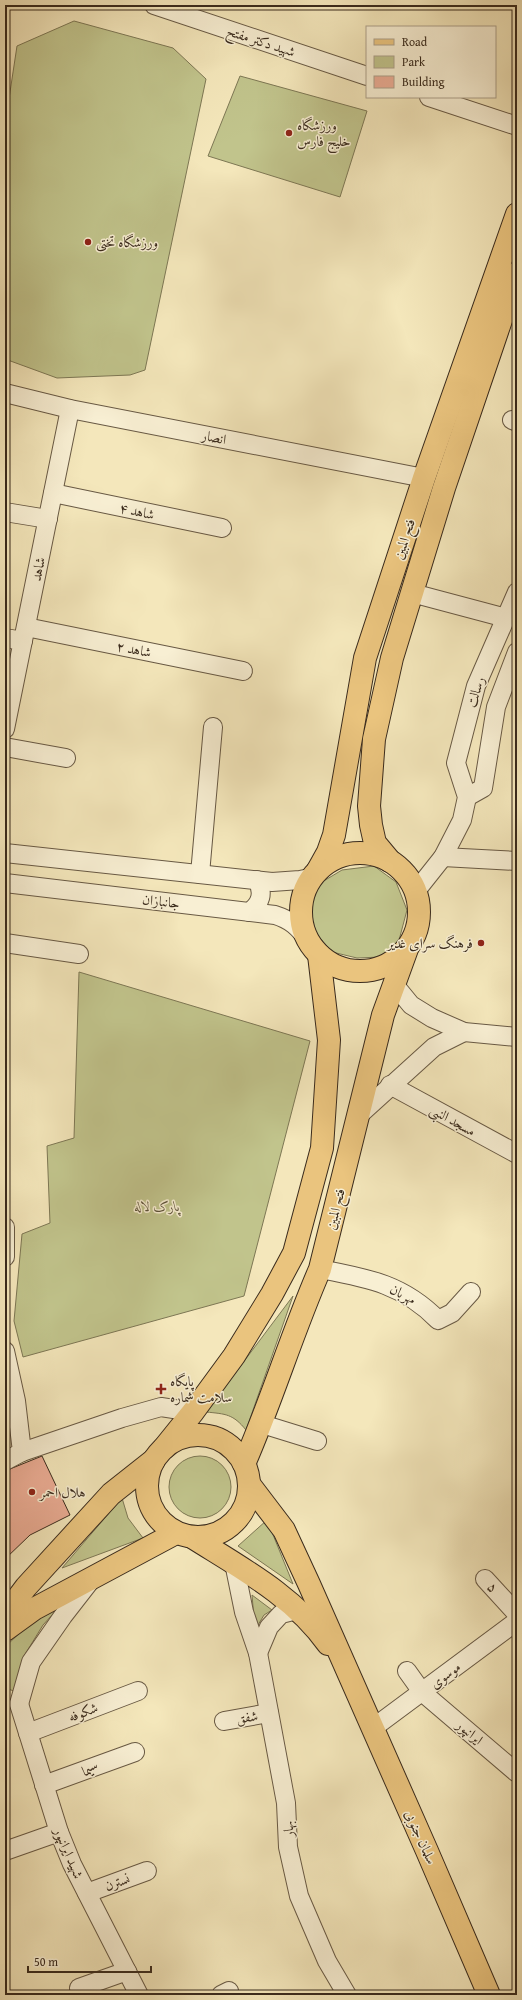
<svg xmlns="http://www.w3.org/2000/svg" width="522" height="2000" font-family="'Gentium Book Plus',Amiri,serif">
	<rect width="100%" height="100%" fill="#f4e7bb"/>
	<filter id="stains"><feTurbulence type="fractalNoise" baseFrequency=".005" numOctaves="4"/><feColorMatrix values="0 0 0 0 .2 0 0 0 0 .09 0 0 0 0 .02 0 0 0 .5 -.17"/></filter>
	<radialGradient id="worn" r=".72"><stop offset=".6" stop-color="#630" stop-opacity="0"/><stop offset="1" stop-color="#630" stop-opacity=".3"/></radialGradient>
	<g fill="#c1c48c" stroke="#7d7754">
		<polygon points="74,21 173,48 206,79 145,370 130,375 57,378 5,359 5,125 17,46"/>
		<polygon points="240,76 367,111 340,197 208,156"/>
		<polygon points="374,866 396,882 407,910 398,944 381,957 357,958 332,952 314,931 309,918 312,897 317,885 342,870"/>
		<polygon points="79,972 310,1041 244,1296 23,1357 14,1321 22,1234 50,1223 47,1146 74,1138"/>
		<path d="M293 1296 246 1430C233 1414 226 1414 206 1412Z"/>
		<circle cx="200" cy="1487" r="31"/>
		<polygon points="122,1498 128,1518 143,1538 62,1568"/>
		<polygon points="267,1520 293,1584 238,1546"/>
		<polygon points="252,1595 272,1610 264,1615 255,1630"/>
		<polygon points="62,1604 43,1625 24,1656 14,1691 5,1688 5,1647 29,1624"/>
	</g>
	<polygon fill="#ebac94" stroke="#392a1c" points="42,1456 70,1515 30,1535 5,1559 5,1471"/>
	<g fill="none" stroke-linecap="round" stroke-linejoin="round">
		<g stroke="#685944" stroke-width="20">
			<g id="minor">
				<polyline points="154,5 367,76"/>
				<polyline points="429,97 517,126"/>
				<polyline points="5,393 70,409 424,478"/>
				<polyline points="512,420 517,422"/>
				<polyline points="53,493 222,528"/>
				<polyline points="5,512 48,519"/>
				<polyline points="412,593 506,618"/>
				<polyline points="26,627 243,671"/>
				<polyline points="5,638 23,641"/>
				<polyline points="5,729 70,409"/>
				<polyline points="5,747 66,758"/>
				<polyline points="467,797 483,788 496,707 517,652"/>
				<polyline points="5,853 272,882 300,880 314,877"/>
				<polyline points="443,857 517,861"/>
				<polyline points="200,874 213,727"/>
				<path d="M5 883 275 915C291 920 298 927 308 940"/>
				<polyline points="416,891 443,857 462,820 467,797 456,763 476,686 517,592"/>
				<path d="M249 912C261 904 264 893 257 880"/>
				<polyline points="5,943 79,954"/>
				<polyline points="393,983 411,1005 432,1018 464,1032 517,1037"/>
				<polyline points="390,1085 517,1154"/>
				<polyline points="359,1115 434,1047 464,1032"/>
				<polyline points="5,1227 5,1257"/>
				<path d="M320 1269C367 1278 403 1284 438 1320L452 1313 471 1292"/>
				<polyline points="5,1351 16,1401 22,1452 5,1461"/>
				<polyline points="262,1424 317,1441"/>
				<polyline points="22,1452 122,1418 161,1407 193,1412"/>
				<polyline points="234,1563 244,1612 258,1653 269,1627 281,1614 297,1610"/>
				<polyline points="485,1579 517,1614"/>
				<polyline points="258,1653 286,1803 288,1847 299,1896 327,1961 347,1995"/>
				<polyline points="407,1671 422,1692 517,1773"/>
				<polyline points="19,1704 59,1832 72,1864 139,1995"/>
				<polyline points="19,1704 31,1662 63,1616 91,1580"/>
				<polyline points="224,1721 269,1713"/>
				<polyline points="373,1728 517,1621"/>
				<polyline points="28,1733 138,1691"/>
				<polyline points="44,1785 135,1752"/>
				<polyline points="5,1851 59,1832"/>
				<polyline points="87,1893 147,1871"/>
				<polyline points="79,1988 127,1971"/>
				<polyline points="221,1995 229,1991"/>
			</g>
		</g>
		<g stroke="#392a1c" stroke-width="24">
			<g id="major">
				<circle cx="360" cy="912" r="59"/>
				<polyline points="390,861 375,843 371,825 369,806 374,739 392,658 444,488 517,273"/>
				<polyline points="318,870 328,852 334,835 365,658 424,478 517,214"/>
				<circle cx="198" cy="1486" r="51"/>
				<polyline points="164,1448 193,1412 234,1356 272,1294 294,1253 322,1148 329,1040 319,955"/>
				<path d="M244 1464C272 1400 292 1333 320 1269L383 1015 407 949"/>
				<polyline points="249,1484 284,1530 309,1584 427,1851 489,1995"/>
				<path d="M192 1537C241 1568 294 1596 328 1644"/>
				<polyline points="5,1615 26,1587 111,1494 154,1460"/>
				<polyline points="5,1630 34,1609 176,1533"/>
			</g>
		</g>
		<use href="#minor" stroke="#f8efd3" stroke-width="18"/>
		<use href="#major" stroke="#eac47e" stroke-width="22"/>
	</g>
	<g fill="#8f2418" stroke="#f8efd3" stroke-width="1.5">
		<circle cx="289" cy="133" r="4"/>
		<circle cx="88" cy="242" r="4"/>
		<circle cx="481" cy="943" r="4"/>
		<path d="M159 1383h4v4h4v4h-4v4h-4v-4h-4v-4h4z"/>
		<circle cx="32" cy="1492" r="4"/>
	</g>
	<g text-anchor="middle" stroke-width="3" stroke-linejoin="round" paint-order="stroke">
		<g font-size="14" fill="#392a1c" stroke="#f8efd3">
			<text transform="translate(261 41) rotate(18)" y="5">شهید دکتر مفتح</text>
			<text transform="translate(214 437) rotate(11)" y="5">انصار</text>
			<text transform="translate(137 511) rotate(12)" y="5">شاهد ۴</text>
			<text transform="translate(404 539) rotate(-72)" y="5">فتح المبین</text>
			<text transform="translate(38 569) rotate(-79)" y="5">شاهد</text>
			<text transform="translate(134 649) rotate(11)" y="5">شاهد ۲</text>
			<text transform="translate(475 692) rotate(-72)" y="5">رسالت</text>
			<text transform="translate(161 901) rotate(7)" y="5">جانبازان</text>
			<text transform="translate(453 1120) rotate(29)" y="5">مسجد النبی</text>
			<text transform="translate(335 1209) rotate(-76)" y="5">فتح المبین</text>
			<text transform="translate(403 1294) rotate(28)" y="5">مهربان</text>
			<text transform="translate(493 1587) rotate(48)" y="5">۵</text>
			<text transform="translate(445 1675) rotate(-37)" y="5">موسوی</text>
			<text transform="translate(83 1712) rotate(-21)" y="5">شکوفه</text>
			<text transform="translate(247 1717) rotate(-10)" y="5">شفق</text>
			<text transform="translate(470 1732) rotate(40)" y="5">ایرانپور</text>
			<text transform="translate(90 1769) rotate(-20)" y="5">سیما</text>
			<text transform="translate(288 1829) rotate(-93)" y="5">بهار</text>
			<text transform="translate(421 1837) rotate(66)" y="5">سلمان جنوبی</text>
			<text transform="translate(69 1853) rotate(67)" y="5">شهید ایرانپور</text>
			<text transform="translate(117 1882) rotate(-20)" y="5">نسترن</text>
		</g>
		<g font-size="14" fill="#392a1c" stroke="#f8efd3" text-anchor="start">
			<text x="297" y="130">ورزشگاه<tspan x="297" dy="16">خلیج فارس</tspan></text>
			<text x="96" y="247">ورزشگاه تختی</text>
			<text x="473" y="948" text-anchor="end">فرهنگ سرای غدیر</text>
			<text x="170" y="1386">پایگاه<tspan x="170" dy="16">سلامت شماره</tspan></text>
			<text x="40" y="1497">هلال احمر</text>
		</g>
		<g font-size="14" font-style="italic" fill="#5b5038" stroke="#f8efd3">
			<text x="157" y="1211">پارک لاله</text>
		</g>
	</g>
	<rect width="522" height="2000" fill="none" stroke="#f4e7bb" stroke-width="20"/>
	<rect x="6" y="6" width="510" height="1988" fill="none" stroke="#392a1c" stroke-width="2"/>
	<rect x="10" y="10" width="502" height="1980" fill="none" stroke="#392a1c"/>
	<rect x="366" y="26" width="130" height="72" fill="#f8efd3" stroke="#aca08a"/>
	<rect x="374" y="39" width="20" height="6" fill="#eac47e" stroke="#aca08a"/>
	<text x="402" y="46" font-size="12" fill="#392a1c">Road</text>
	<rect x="374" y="56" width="20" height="12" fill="#c1c48c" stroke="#aca08a"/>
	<text x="402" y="66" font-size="12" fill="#392a1c">Park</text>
	<rect x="374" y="76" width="20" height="12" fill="#ebac94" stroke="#aca08a"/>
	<text x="402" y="86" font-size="12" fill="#392a1c">Building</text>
	<path d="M28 1966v6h123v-6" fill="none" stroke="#392a1c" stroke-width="2"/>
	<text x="34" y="1966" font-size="12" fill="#392a1c" stroke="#f8efd3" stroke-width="3" paint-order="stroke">50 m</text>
	<rect width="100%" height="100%" filter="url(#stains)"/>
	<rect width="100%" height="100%" fill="url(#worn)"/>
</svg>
